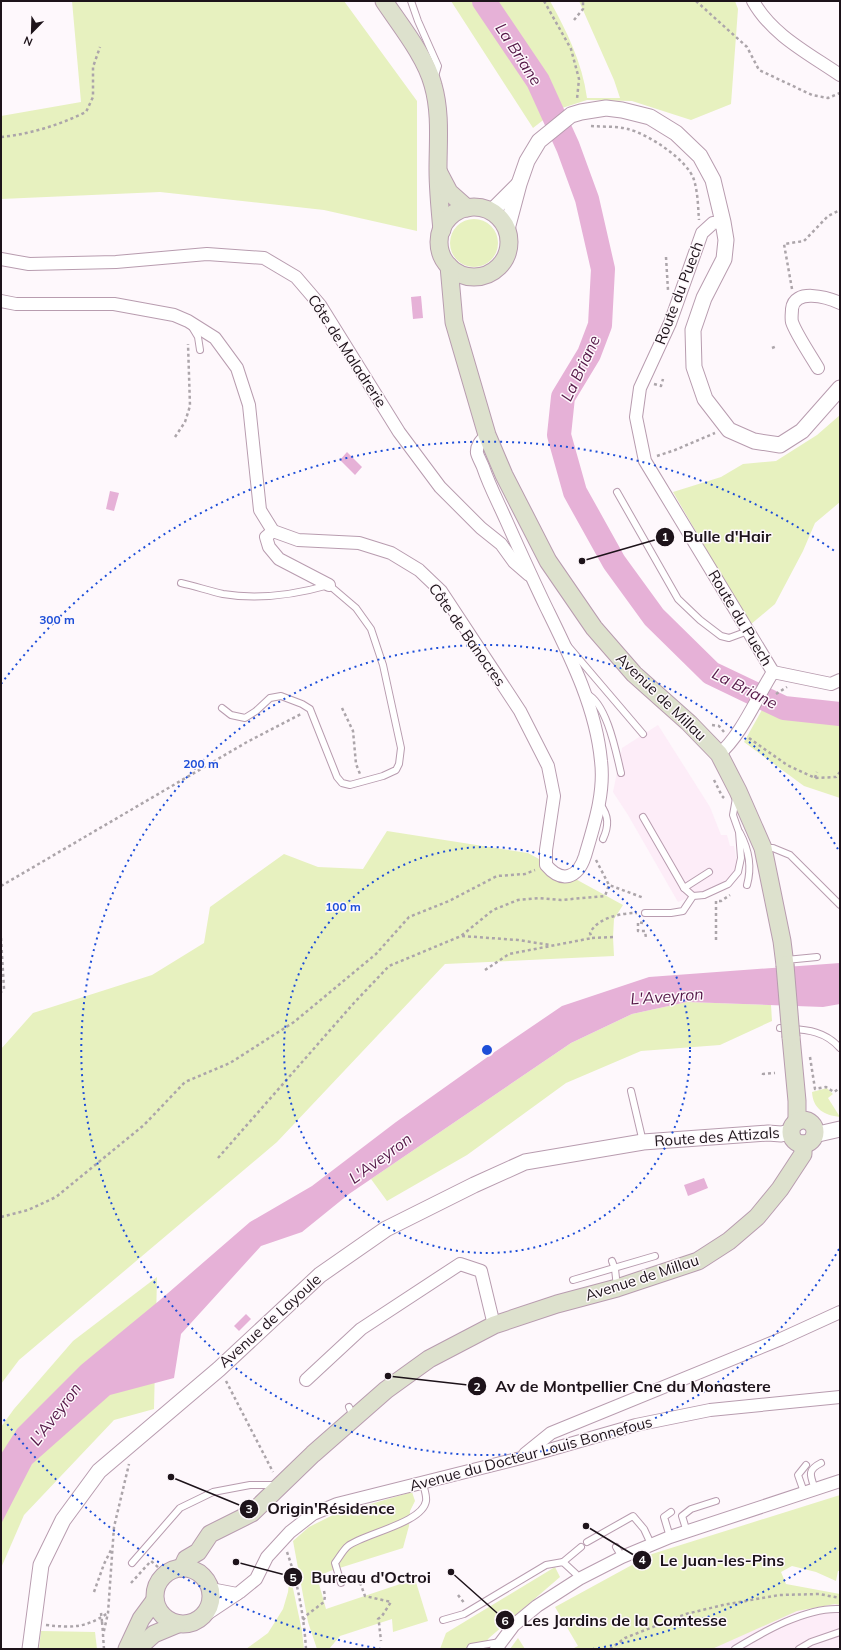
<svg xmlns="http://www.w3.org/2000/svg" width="841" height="1650" font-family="Mulish,sans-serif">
	<rect width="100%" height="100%" fill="#fef8fc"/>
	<g fill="#fdedf8">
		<polygon points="658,725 710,807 721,835 727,835 730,846 734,846 737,862 735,871 730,879 723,884 678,902 628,815 613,792 622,748"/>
		<polygon points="840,1594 840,1649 589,1649"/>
	</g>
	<g fill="#e7f1bf">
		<polygon points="72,1 344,1 417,101 417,231 324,210 160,192 1,199 1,116 81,102"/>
		<path d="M451 1H550C567 32 582 62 587 98H620L614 80 579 1H735L738 9 731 104 691 120 632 101 587 100 556 110 533 128Z"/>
		<circle cx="474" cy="243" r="24"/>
		<polygon points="840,415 840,502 815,523 803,551 775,604 750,625 673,492 721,477 743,464 776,461 817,435"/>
		<polygon points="763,708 840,717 840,798 804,786 744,742"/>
		<polygon points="387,831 528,853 623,905 614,919 613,937 614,956 445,964 277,1142 19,1360 1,1384 1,1049 33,1013 152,975 204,943 210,907 284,854 318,867 363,869"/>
		<polygon points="687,1002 771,1005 772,1021 720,1045 641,1051 566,1083 467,1155 387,1201 371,1179 571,1043 632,1014"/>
		<path d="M827 1088 833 1094 828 1098 840 1117C824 1115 813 1109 812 1092Z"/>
		<polygon points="157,1277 154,1409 114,1420 24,1515 1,1568 1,1427 14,1409 73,1341"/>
		<polygon points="412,1492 415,1501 410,1511 409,1526 403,1548 330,1571 317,1577 326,1609 415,1579 428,1621 393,1632 392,1619 340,1636 329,1649 317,1649 308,1622 293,1541 309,1527 333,1515"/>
		<polygon points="840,1495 840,1571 838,1571 836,1581 816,1572 792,1566 781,1572 786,1584 840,1594 840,1605 835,1604 797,1611 712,1649 572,1649 578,1646 555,1607 652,1554"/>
		<polygon points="555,1567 560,1577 489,1638 481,1649 440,1649 446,1633"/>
		<polygon points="290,1574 302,1631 304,1649 246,1649 268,1633 283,1609 288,1592"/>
		<polygon points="41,1631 95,1632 97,1649 39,1649"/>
		<polygon points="518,1638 525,1649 510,1649"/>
	</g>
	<g fill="#e6b1d7">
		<polygon points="421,296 423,318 413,319 411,297"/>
		<polygon points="347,452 362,467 355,475 340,460"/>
		<polygon points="110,491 119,493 114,511 106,509"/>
		<polygon points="840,963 840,1004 823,1007 687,1002 632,1014 571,1043 349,1194 302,1232 261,1246 181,1334 174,1378 110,1395 32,1464 1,1524 1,1454 17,1429 81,1365 160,1300 250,1222 312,1186 396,1122 496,1051 562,1006 649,977"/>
		<polygon points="704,1178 708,1188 688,1196 684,1185"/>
		<polygon points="246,1314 251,1319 239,1331 234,1326"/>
	</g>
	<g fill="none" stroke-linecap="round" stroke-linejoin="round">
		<polyline stroke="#e6b1d7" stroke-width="24" points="484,1 538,81 568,147 587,199 603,269 600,325 589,354 563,397 559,435 575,492 614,562 654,617 711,673 784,708 840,714"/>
		<g stroke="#b89caf" stroke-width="8">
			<g id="service">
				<polyline points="411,1 418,21 438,66 435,76"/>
				<polyline points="192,327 198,337 200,350"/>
				<polyline points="617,492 678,599 700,620 721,636 729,638 748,631"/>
				<path d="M181 583C195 586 209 591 223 594 259 600 294 595 329 585L356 608 371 629 383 665 401 748 399 764 396 770 383 776 350 785 342 783 337 777 310 709 302 704 281 696 270 698 256 711 245 718 231 715 222 708"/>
				<polyline points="568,646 643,734"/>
				<path d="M587 694C607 704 616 752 621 773"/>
				<path d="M600 804C609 816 609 826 603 839"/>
				<polyline points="643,817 684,888 693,896"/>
				<path d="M740 833C749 850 752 867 747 885"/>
				<polyline points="764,848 773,848 790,855 840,905"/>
				<polyline points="684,888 709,872"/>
				<polyline points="645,913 671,913 683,911 693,896 704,895 728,884 738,872 741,858 739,832 733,815 736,798"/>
				<polyline points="786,960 817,957"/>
				<path d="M780 1028C804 1030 823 1029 840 1048"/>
				<polyline points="631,1091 643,1142"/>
				<polyline points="612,1261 615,1269 617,1287"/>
				<polyline points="573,1280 655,1256"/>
				<polyline points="349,1407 353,1416"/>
				<path d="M815 1489C810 1475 807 1470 821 1463"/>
				<polyline points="804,1492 798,1475 806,1465"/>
				<polyline points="687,1532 682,1516 691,1509 716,1501"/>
				<polyline points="670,1537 664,1517 671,1512"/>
				<polyline points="587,1542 633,1516 644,1529 651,1544"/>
				<polyline points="616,1547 622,1557"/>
				<polyline points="563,1562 581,1547"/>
				<polyline points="132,1563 180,1508 213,1492 250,1485 275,1485"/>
				<path d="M341 1583 335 1563C339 1558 343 1550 348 1546 363 1534 423 1523 426 1501 427 1496 424 1489 423 1483"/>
				<polyline points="443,1620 464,1614 546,1565 563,1562 576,1574 579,1579"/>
				<polyline points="470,1649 471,1647 500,1642"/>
				<path d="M735 1649C763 1632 806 1607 840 1609"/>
				<polyline points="799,1649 811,1642 840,1632"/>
			</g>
		</g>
		<g stroke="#b89caf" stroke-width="14">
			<g id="minor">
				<path d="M753 1C772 35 808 53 840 75"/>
				<polyline points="723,222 713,223 702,233 670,323 640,388 636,417 645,461 773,672"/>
				<polyline points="1,259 29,264 116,262 207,254 264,258 296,277 320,305 399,432 440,487 481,528 501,544 514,562 529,575"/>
				<path d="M1 301 16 304H114L174 315 188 321 215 338 237 368 249 405 260 510 273 531 298 540 359 543 391 553 419 570 441 591 520 711 548 766 554 796 546 850V865C562 884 578 878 585 856 594 825 605 793 601 761 596 707 570 656 546 607 532 578 519 549 506 520 498 502 489 485 483 467 481 462 478 457 477 453 476 445 482 440 487 435"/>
				<path d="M818 368C811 356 796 334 792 322 791 318 792 313 792 309 794 288 827 297 840 303"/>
				<polyline points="273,531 266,537 269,547 279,559 329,585"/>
				<polyline points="773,672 831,684 840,680"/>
				<path d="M719 754C741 736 757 697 773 672"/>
				<polyline points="306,1380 361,1329 460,1264 481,1271 494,1325"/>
				<polyline points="525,1454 551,1433 781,1339 840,1312"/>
				<polyline points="211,1589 237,1594"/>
				<polyline points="204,1616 240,1592 256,1579 267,1557 290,1532 313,1514 337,1504 521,1458 636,1425 710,1410 840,1397"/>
				<polyline points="496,1649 514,1625 537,1606 579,1579 622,1557 670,1537 840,1481"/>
			</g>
		</g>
		<g stroke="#b89caf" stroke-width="17">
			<g id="tertiary">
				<polyline points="491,212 518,185"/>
				<polyline points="507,229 519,184 527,161 539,141 571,115 581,112 606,108 622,110 650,117 676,133 700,156 713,180 723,222 726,240 724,259 704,298 693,330 694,367 705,399 729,430 754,441 780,445 802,431 840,388"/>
				<polyline points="814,1135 840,1129"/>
				<polyline points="30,1649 41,1565 63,1520 99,1471 219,1369 320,1275 386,1229 474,1185 525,1162 643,1142 768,1133 781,1134 790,1132"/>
			</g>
		</g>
		<g stroke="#b89caf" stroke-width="19">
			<g id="secondary">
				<path d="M384 1C400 25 426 57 433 85 441 113 438 141 438 169 438 189 440 210 442 230"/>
				<polyline points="439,173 449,192 467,208"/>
				<circle cx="474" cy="242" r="35"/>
				<polyline points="449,266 454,322 487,435 504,475 548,561 594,628 634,674 689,723 719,754 738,791 763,848 782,941 785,965"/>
				<polyline points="791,1037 797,1101 797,1122"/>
				<circle cx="803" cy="1132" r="12"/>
				<circle cx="183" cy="1596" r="28"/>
				<polyline points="182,1568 186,1559 198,1552 210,1534 252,1513 313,1454 386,1390 429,1359 494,1325 557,1304 617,1288 698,1261 729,1241 757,1217 780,1189 803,1154 803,1144"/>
				<polyline points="127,1649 141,1619 155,1600"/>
				<polyline points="137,1649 154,1634 178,1624"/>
			</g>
		</g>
		<g stroke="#aca5aa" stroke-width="2.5" stroke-dasharray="3 3" stroke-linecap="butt">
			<polyline points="544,1 571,49 579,79 577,99"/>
			<polyline points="696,1 747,47 759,70 812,95 828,98 840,93"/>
			<polyline points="574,20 583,9 583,1"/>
			<path d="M591 126C603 127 616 126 628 129 648 134 688 160 694 180 698 193 698 207 699 220"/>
			<path d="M1 137C31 134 59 125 86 112L93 97V67L100 47"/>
			<polyline points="666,257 668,290"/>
			<polyline points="792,289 784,244 804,241 828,216 840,210"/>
			<polyline points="772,348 777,346"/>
			<polyline points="654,384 661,386 663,379"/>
			<polyline points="175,437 185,422 190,406 188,344"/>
			<polyline points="657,456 675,450 715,433"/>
			<polyline points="776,694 787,687"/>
			<polyline points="342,708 353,731 356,764 360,774"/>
			<polyline points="712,725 719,726 724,732"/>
			<polyline points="749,738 787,765 815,778 836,777 840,772"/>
			<polyline points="815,778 817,772"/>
			<polyline points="714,780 722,796 724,798"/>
			<polyline points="596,860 609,885 644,898"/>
			<polyline points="1,886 247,742 301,714"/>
			<polyline points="643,923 638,922 638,931 645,931 646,938"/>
			<polyline points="462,936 518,940 550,945"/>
			<path d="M613 937 592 938 590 933C598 917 622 913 637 913"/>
			<polyline points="1,938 4,989 1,992"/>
			<polyline points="716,940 716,901 721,901 730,895"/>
			<polyline points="485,970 509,954 592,938"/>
			<polyline points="810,1057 815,1089 826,1087 834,1092 840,1088"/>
			<polyline points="763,1075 763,1074 775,1073"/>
			<polyline points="218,1158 353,1004 389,966 461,936 493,910 518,900 539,898 561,900 605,896 609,885"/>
			<polyline points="1,1217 28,1210 56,1197 144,1125 185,1082 230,1063 294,1022 376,954 409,917 449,901 497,876 525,874 535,870"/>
			<polyline points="226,1381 273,1472"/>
			<path d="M287 1552C298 1583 304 1617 306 1649"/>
			<polyline points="358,1577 365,1596 391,1602 382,1616 378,1619 379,1623 381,1641"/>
			<polyline points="131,1583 151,1561 159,1568"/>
			<polyline points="94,1592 104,1564 111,1550"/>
			<polyline points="458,1595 465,1604"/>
			<polyline points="303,1620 308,1614 324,1602 325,1596 324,1591"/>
			<polyline points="102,1622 103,1633"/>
			<path d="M46 1625C73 1628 85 1628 108 1613"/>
			<polyline points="104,1649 103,1635 108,1613 114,1527 129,1464"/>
			<polyline points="610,1649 625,1638 686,1614 723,1605 779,1595 819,1594 840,1598"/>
		</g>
		<use href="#service" stroke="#fff" stroke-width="6"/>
		<use href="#minor" stroke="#fff" stroke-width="12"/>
		<use href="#tertiary" stroke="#fff" stroke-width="15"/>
		<use href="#secondary" stroke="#dde1cd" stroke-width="17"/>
		<g stroke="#b89caf" stroke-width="19" stroke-linecap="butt">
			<polyline id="secondary-bridge" points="785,965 791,1037"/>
		</g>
		<polyline stroke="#aca5aa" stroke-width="2.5" stroke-dasharray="3 3" stroke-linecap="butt" points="101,1613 102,1622"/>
		<use href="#secondary-bridge" stroke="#dde1cd" stroke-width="17"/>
	</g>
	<g fill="none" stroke="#1d4ed8" stroke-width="2" stroke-dasharray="2 4">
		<circle cx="487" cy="1050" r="203"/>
		<path d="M839 1249A405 405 0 1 1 839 851"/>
		<path d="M836 1548A608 608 0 0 1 593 1649M381 1649A608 608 0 0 1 1 1416M1 684A608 608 0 0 1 836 552"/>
	</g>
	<g text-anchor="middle" stroke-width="3" stroke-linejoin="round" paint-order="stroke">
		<g font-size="15" fill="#1d131a" stroke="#fef8fc">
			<text transform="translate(679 293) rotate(-69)" y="5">Route du Puech</text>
			<text transform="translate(347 351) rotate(57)" y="5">Côte de Maladrerie</text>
			<text transform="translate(740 618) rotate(59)" y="5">Route du Puech</text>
			<text transform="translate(467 635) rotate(55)" y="5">Côte de Banocres</text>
			<text transform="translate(661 697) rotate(44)" y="5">Avenue de Millau</text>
			<text transform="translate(717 1137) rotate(-4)" y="5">Route des Attizals</text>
			<text transform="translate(642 1278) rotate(-18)" y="5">Avenue de Millau</text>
			<text transform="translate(270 1321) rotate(-42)" y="5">Avenue de Layoule</text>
			<text transform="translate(531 1454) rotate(-15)" y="5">Avenue du Docteur Louis Bonnefous</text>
		</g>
		<g font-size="16" font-style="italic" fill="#551848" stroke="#fef8fc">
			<text transform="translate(519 54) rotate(57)" y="6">La Briane</text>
			<text transform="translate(580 368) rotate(-65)" y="6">La Briane</text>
			<text transform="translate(745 688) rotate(27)" y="6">La Briane</text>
			<text transform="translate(667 996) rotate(-4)" y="6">L'Aveyron</text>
			<text transform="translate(380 1158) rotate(-36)" y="6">L'Aveyron</text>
			<text transform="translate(55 1414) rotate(-53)" y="6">L'Aveyron</text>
		</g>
	</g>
	<circle cx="487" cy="1050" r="6" fill="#1d4ed8" stroke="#fef8fc" stroke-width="2"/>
	<g font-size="12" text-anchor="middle" font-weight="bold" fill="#1d4ed8" stroke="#fef8fc" stroke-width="3" stroke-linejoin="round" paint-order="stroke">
		<text x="57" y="624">300 m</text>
		<text x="201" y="768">200 m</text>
		<text x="343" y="911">100 m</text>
	</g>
	<path fill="none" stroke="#1d131a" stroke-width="1.5" d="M582 561L665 537M388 1376L477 1386M171 1477L249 1509M586 1526L642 1560M236 1562L293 1577M451 1572L505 1620"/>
	<g fill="#1d131a" stroke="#fef8fc" stroke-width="1.5">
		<circle cx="582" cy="561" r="4"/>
		<circle cx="388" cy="1376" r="4"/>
		<circle cx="171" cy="1477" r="4"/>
		<circle cx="586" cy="1526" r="4"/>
		<circle cx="236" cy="1562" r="4"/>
		<circle cx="451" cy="1572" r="4"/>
		<circle cx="665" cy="537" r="10"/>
		<circle cx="477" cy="1386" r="10"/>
		<circle cx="249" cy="1509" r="10"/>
		<circle cx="642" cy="1560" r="10"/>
		<circle cx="293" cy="1577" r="10"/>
		<circle cx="505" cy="1620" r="10"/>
	</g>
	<g font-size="12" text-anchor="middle" font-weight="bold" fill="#fff">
		<text x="665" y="541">1</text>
		<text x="477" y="1391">2</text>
		<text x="249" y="1513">3</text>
		<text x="642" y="1564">4</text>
		<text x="293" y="1582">5</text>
		<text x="505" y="1625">6</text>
	</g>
	<g font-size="16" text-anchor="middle" font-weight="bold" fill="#1d131a" stroke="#fef8fc" stroke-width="3" stroke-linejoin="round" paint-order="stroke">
		<text x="727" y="542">Bulle d'Hair</text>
		<text x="633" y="1392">Av de Montpellier Cne du Monastere</text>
		<text x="331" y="1514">Origin'Résidence</text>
		<text x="722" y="1566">Le Juan-les-Pins</text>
		<text x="371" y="1583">Bureau d'Octroi</text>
		<text x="625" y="1626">Les Jardins de la Comtesse</text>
	</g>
	<rect width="841" height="1650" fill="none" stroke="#1d131a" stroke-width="4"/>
	<g transform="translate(32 32) rotate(203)" stroke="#fef8fc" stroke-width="3" paint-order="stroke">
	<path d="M0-3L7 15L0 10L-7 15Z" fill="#1d131a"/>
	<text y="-6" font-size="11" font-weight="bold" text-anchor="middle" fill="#1d131a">N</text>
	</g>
</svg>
